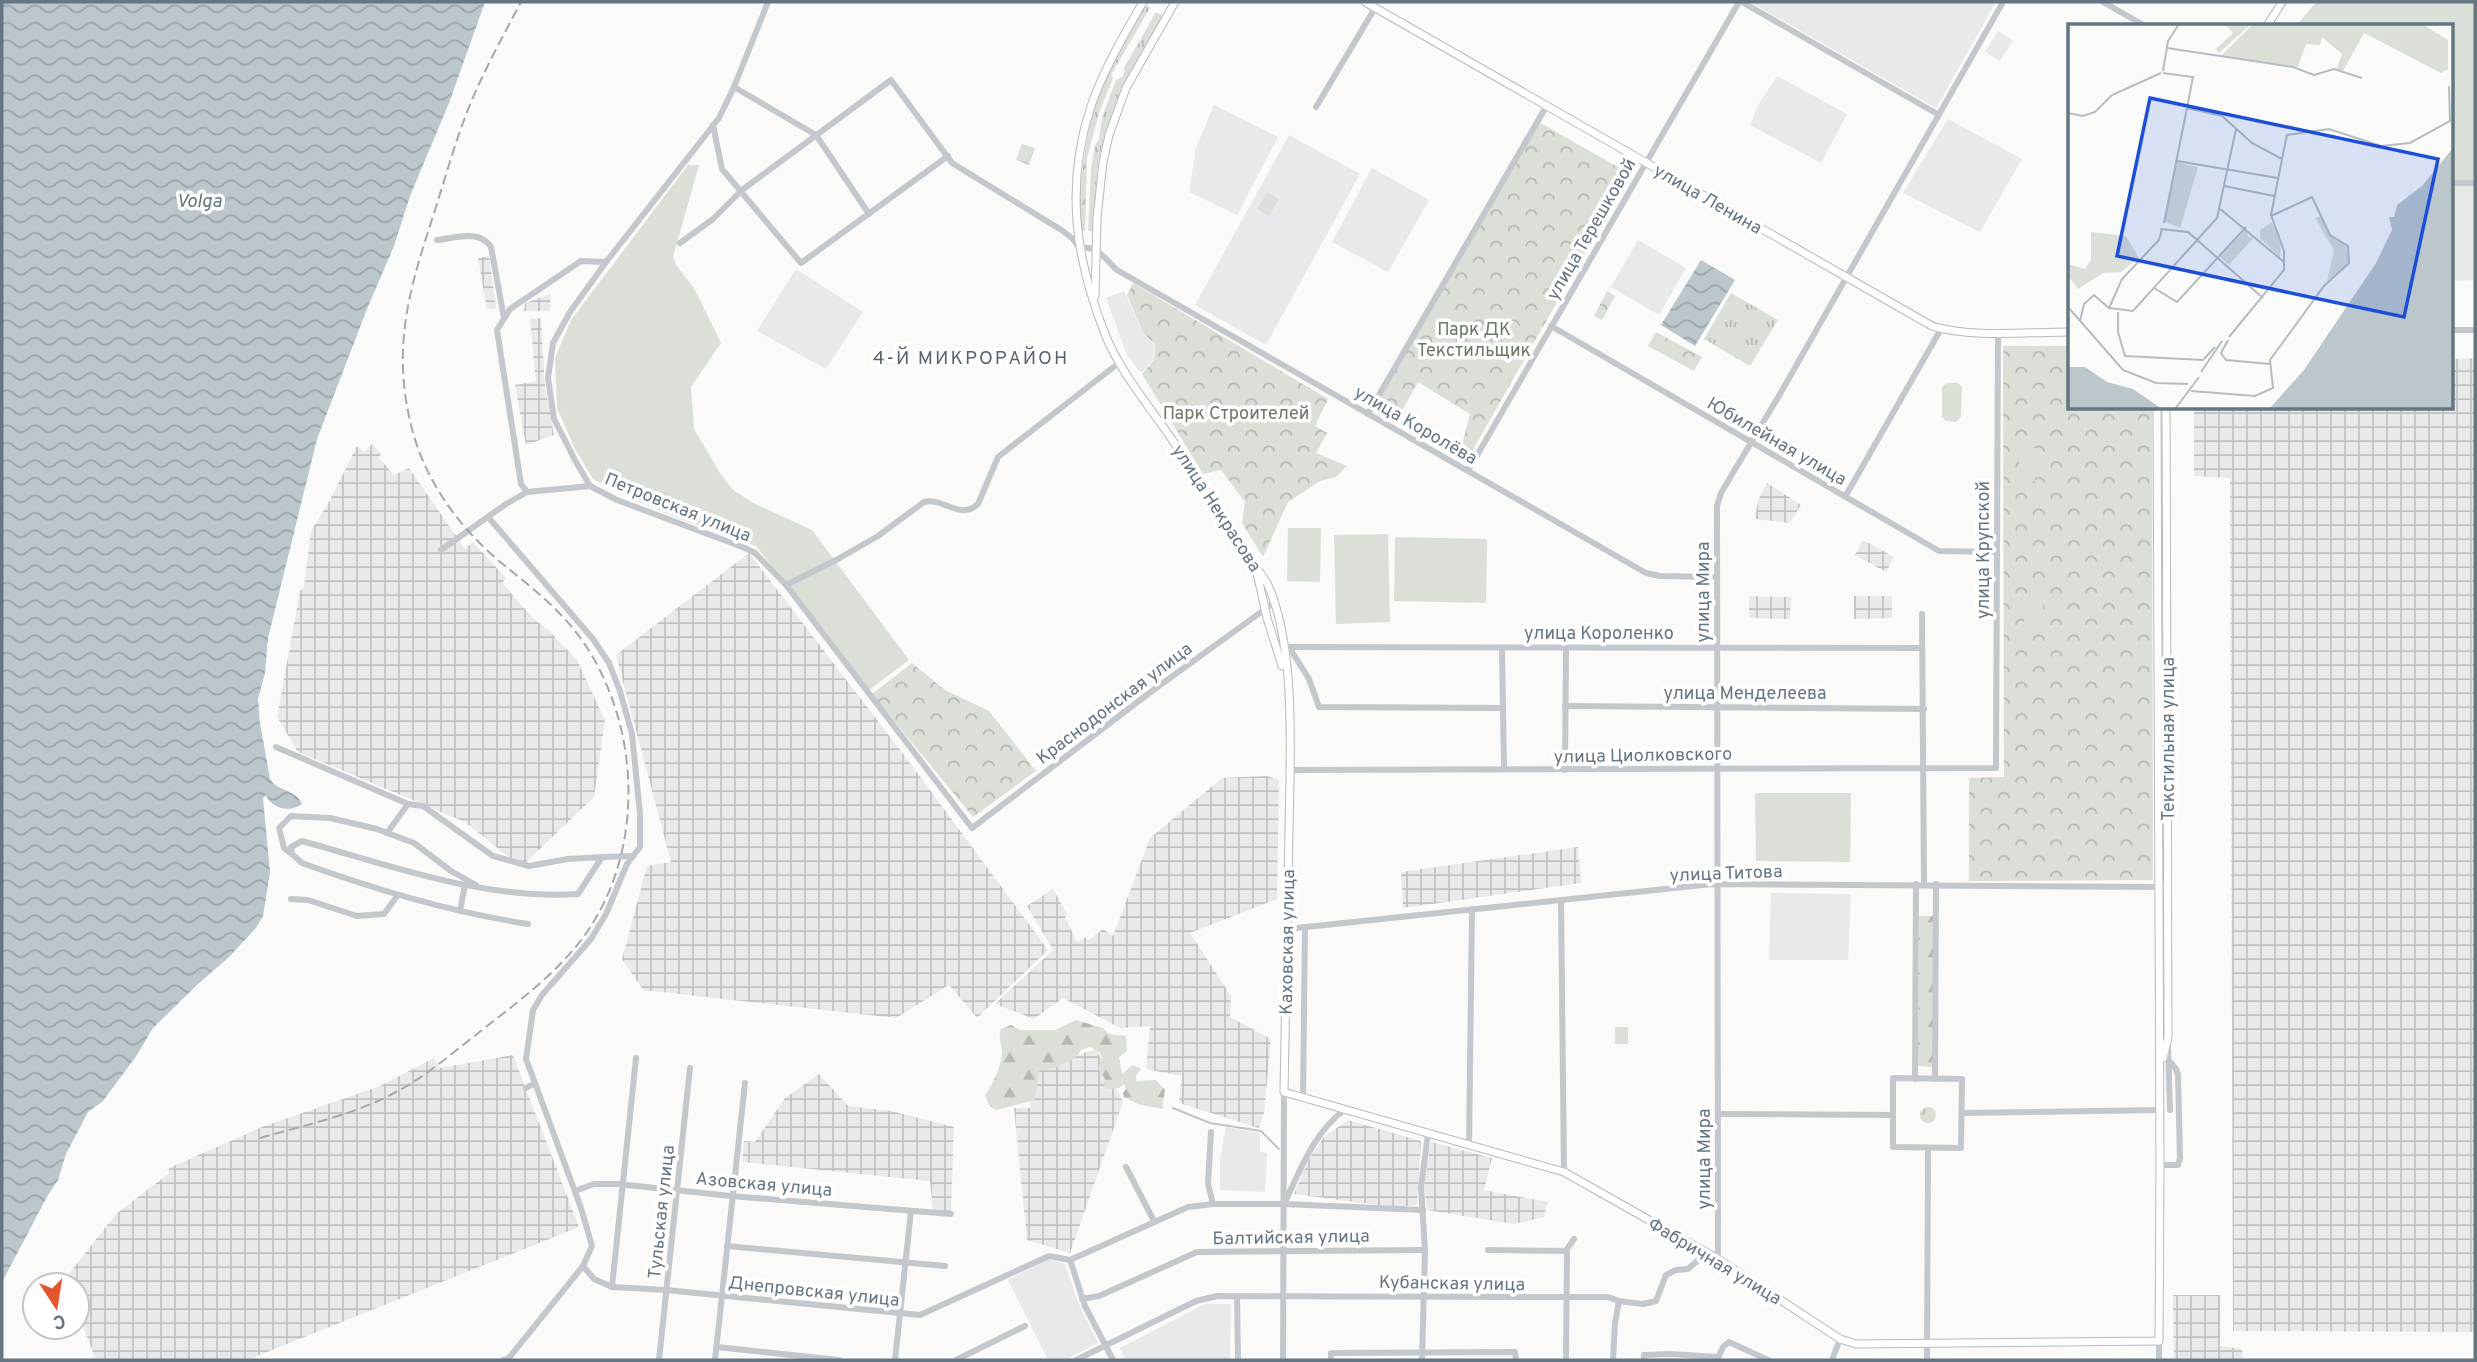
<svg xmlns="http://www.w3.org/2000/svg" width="2477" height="1362" font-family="Overpass,sans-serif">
	<defs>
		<pattern id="industrial-grid" width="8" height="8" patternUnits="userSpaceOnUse" patternTransform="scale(1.75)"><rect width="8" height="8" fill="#e8e9e9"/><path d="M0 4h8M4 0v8" fill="none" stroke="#c0c1c2"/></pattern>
		<pattern id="grass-tufts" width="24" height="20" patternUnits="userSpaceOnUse" patternTransform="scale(1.75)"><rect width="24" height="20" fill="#dadfd7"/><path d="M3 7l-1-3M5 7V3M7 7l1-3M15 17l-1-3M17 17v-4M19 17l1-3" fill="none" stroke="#b4b9b4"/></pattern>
		<pattern id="forest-firs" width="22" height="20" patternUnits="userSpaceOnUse" patternTransform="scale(1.75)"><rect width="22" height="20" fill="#dadfd7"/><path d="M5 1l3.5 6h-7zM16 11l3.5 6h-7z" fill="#b4b9b4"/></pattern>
		<pattern id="park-crowns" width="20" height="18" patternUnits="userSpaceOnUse" patternTransform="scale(1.75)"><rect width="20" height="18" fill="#dadfd7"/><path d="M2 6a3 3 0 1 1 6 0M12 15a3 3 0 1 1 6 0" fill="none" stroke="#b4b9b4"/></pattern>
		<pattern id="water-waves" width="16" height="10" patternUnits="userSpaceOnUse" patternTransform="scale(1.75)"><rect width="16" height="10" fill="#bbc7cb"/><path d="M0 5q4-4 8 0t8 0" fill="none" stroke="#9ca6aa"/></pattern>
	</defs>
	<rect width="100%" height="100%" fill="#fafaf8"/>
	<g fill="#e8e9e9">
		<polygon points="1750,2 1996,2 1936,108"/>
		<polygon points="1998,31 2013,40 2000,61 1985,52"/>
		<polygon points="1777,76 1847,114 1821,163 1750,125 1760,102"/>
		<polygon points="1214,105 1278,137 1237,215 1189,192 1196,148"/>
		<polygon points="1948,119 2022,159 1980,232 1903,193"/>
		<polygon points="1289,135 1360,174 1266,345 1195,305"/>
		<polygon points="1372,168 1429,200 1388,272 1332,242"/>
		<polygon points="2451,185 2475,185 2475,280 2451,281"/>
		<polygon points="1638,240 1686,268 1659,315 1611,287"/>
		<polygon points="796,269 863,312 826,369 757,331"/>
		<polygon points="1124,291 1143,334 1154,344 1153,360 1141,373 1127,355 1106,298"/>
		<polygon points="1771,893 1851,894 1848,960 1769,960"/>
		<polygon points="1226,1127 1260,1133 1260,1152 1267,1153 1265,1192 1220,1190 1220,1159"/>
		<polygon points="1048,1259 1065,1264 1078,1302 1098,1343 1065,1360 1048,1360 1008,1280"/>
		<polygon points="1205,1304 1231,1304 1230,1360 1126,1360 1120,1348"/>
	</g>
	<g fill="url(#industrial-grid)">
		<polygon points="489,256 496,308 487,309 478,258"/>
		<polygon points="551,294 550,311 524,311 525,303"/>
		<polygon points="541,318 545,387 554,435 526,445 515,385 536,381 530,319"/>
		<polygon points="2475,358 2475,1332 2233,1331 2230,478 2194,476 2194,408 2451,408 2451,359"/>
		<polygon points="372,444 381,454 379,458 394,475 409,468 465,549 473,542 506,578 502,583 534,619 547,629 577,660 605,720 594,797 521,867 465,822 298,752 277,717 300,591 304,587 311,531 329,502 357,446 365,452"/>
		<polygon points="1767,483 1801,505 1790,523 1755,519 1758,500"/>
		<polygon points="1863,540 1894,557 1886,572 1855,555"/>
		<polygon points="749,553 907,759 1048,950 977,1018 949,985 896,1018 643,990 622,959 647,866 671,862 616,655"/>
		<polygon points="1749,596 1791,597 1790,619 1749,618"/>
		<polygon points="1854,596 1892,596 1892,618 1854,619"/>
		<polygon points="1267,776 1279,780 1277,899 1190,933 1231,996 1230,1017 1271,1039 1264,1113 1259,1128 1179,1103 1182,1076 1146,1069 1150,1026 1120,1028 1063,998 1034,1019 995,1004 1053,950 1027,906 1053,889 1067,914 1065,917 1077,942 1086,937 1089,940 1103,929 1113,936 1150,838 1222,778"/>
		<polygon points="1578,847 1581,883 1403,908 1401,872"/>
		<polygon points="1096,1049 1123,1102 1070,1253 1027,1240 1014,1108 1030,1108 1038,1069"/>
		<polygon points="513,1055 579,1227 247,1360 96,1360 82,1324 77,1321 77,1285 60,1285 116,1214 168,1174 169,1168 262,1127 380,1086 434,1058 440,1068"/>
		<polygon points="819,1074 848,1106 891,1111 954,1127 951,1211 933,1211 930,1181 742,1162 744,1141 755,1142 785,1098"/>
		<polygon points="1348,1120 1421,1141 1417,1205 1394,1207 1294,1194 1309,1159 1324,1137"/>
		<polygon points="1431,1142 1492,1158 1484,1190 1547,1202 1544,1217 1514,1224 1427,1210 1424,1186"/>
		<polygon points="2173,1295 2220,1295 2220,1346 2242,1349 2243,1360 2174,1360"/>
	</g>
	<g fill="url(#grass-tufts)">
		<path d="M1144 5 1150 8 1111 75 1113 78 1099 113 1087 158 1085 231H1080C1079 175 1086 119 1110 67 1120 46 1133 26 1144 5Z"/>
		<path d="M1156 12 1163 16C1139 58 1113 101 1101 149 1095 176 1095 204 1095 231H1088L1091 168 1095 145 1099 140 1102 117 1116 80C1122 78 1125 75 1124 68Z"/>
		<polygon points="1731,293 1778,320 1750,366 1704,339"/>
		<circle cx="1928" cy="1115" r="8"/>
	</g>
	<g fill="url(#forest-firs)">
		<polygon points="1919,916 1933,916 1933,1067 1918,1066"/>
		<path d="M1076 1020 1103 1028 1109 1034 1126 1036 1127 1051 1119 1057 1122 1074 1133 1065 1141 1069 1136 1076V1081L1156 1080 1165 1090 1162 1109 1138 1104 1124 1097 1123 1093 1126 1089 1124 1084 1119 1088 1107 1089 1103 1084 1105 1079 1098 1069 1102 1058 1099 1052 1090 1047 1081 1050C1075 1063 1054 1068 1039 1071L1035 1100 996 1110 989 1105 985 1095C992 1087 1003 1062 1002 1051 1001 1040 998 1041 1001 1029L1011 1025 1020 1030H1055Z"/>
	</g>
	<g fill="url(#park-crowns)">
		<polygon points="1537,121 1630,174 1467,460 1459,456 1470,414 1418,382 1397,420 1373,407"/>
		<polygon points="1022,144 1035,148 1029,165 1016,160"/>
		<polygon points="1133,283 1328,399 1315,426 1327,433 1316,453 1347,466 1336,477 1320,481 1288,502 1263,557 1242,523 1245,502 1221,470 1203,474 1142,374 1154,360 1155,344 1143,333 1127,295"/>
		<polygon points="1607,291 1615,296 1602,320 1594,316"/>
		<polygon points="1656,332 1702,357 1694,371 1648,346"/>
		<polygon points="2003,346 2069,346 2069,408 2152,408 2153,880 1969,881 1969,778 2004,777"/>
		<polygon points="912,663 945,690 989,711 1036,771 973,817 872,694"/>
	</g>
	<g fill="#dadfd7">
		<polygon points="2316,2 2475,2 2475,181 2451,182 2451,26 2296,26"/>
		<polygon points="688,165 699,165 673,257 676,265 694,288 721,343 691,387 694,429 720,473 732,489 753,503 812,530 909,660 869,690 756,546 688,522 632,499 593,479 575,449 557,408 555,358 571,320"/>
		<polygon points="1267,192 1279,199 1269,216 1257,209"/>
		<polygon points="1947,383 1958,383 1962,387 1961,417 1956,422 1946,421 1942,417 1942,387"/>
		<polygon points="2019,448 2036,448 2035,481 2019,480"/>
		<polygon points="1288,528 1321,528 1320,582 1287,581"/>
		<polygon points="1388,534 1390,622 1336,624 1334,535"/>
		<polygon points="1395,537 1487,539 1486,603 1394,601"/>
		<rect x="2024" y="603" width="19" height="28"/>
		<polygon points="1755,793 1851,793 1850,862 1756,861"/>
		<rect x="1615" y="1027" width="13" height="17"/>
	</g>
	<g fill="url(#water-waves)">
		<path d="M2 2H485L449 103 410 196 394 246 367 309 317 439 268 638 265 673 258 699 260 723 270 779C278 792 296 789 302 804 290 813 272 809 266 795L263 798 270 872 263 916 256 928 229 957 198 984 153 1028 137 1055 103 1101 88 1112 66 1154 58 1180 48 1195 2 1282Z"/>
		<polygon points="1701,260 1735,280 1695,346 1661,325"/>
	</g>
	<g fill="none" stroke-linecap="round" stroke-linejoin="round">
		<polyline stroke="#bbc7cb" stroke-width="2" points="1173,1108 1210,1123 1261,1131 1279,1149"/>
		<g stroke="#b5babe" stroke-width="9">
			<g id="major">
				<path d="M1143 2C1124 35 1104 69 1091 106 1065 185 1075 258 1105 334 1120 372 1150 407 1173 441 1205 488 1235 536 1267 583 1297 647 1290 760 1289 831 1287 918 1286 1005 1284 1092L1564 1172 1718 1259 1840 1339 1856 1344 2159 1341 2160 1165 2157 408"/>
				<path d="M1365 2 1932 326C1969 338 2029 332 2069 332"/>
				<polyline points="2267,26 2282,2"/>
				<polyline points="1095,296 1097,218 1103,162 1109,135 1126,88 1175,2"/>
				<polyline points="1257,573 1267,618 1282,666"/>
				<polyline points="2163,1058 2168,1037 2166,408"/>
			</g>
		</g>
		<g stroke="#c3c8cc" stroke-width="6">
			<polyline points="768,2 734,87 719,118 606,262 570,312 553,343 548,378 554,419 576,462 590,486 617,500 745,548 755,553 786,585 972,828 1152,691 1275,602"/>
			<polyline points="1742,2 1939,115"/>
			<polyline points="2103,2 2145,26"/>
			<polyline points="734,87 816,135 869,214"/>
			<polyline points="1316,107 1375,8"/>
			<polyline points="713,125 722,169 801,263 948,156"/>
			<polyline points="2451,183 2475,183"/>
			<path d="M437 240C456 238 480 229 491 247L504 318"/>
			<path d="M680 243 713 219 742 190 891 80 952 163 1063 231 1073 239 1080 249C1096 243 1106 260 1117 270L1646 573 1660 576 1716 577"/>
			<polyline points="1551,326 1939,551 1996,552"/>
			<polyline points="2451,330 2475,330"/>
			<polyline points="1368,414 1547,105"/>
			<polyline points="1468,471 1739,2"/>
			<polyline points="590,486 527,492 521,484 497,330 510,309 581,261 606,262"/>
			<polyline points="1845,497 1941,329"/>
			<polyline points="489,518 593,639 609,663 620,691 632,734 640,814 640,847 627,864 606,914 591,939 542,995 533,1010 526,1059 535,1083"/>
			<polyline points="441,550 506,504 527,492"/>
			<path d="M786 585 838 559 878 536 924 502C944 497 960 521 978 504L998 457 1120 362"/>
			<polyline points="1922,614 1924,884"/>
			<polyline points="1280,647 1922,648"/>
			<polyline points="1289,647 1309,679 1319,707 1502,708"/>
			<polyline points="1502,648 1504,769"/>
			<polyline points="1565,706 1924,709"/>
			<polyline points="276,747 408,804 387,833"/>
			<polyline points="1289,770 1996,768 1998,332"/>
			<polyline points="1565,770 1566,649"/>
			<polyline points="408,804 423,806 493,856 529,866 568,859 602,857"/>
			<polyline points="292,854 284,848 279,828 291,816 330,818 377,829 414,843 451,871 476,885"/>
			<polyline points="291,899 308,900 357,916 384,914 397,896"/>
			<polyline points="1561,900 1564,1172"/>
			<polyline points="460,911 465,885"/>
			<path d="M528 924C450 912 376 890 302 863L292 854 291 847 302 841C392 866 483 900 578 894L602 857 633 856"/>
			<polyline points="1287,929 1712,884 2163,887"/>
			<polyline points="2168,1045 2170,1110"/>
			<polygon points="1893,1078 1962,1079 1961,1148 1893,1147"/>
			<polyline points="1915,1079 1916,884"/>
			<polyline points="1935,1079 1936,884"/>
			<polyline points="1303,1098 1305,927"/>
			<polyline points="1962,1113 2160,1110"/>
			<polyline points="1719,1114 1893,1115"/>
			<polyline points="1211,1132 1208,1184 1213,1204"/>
			<polyline points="1469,1146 1472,909"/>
			<polyline points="2160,1165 2178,1165 2180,1158 2178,1075 2176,1069 2162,1052"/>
			<polyline points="1126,1167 1154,1221"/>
			<polyline points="575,1191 594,1184 618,1184 731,1196 951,1214"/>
			<path d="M1285 1202C1301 1169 1313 1134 1344 1110"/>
			<polyline points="727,1246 945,1266"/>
			<polyline points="1488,1250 1567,1251"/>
			<polyline points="1718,1259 1717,506 1721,493 1780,394 2003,2"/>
			<polyline points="1070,1260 1085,1306 1113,1360"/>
			<polyline points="583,1266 594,1279 612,1287 666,1290 920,1315 1049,1256 1070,1260 1188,1207 1213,1204 1284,1204 1423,1210"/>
			<polyline points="612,1287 636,1058"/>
			<polyline points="1237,1296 1238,1360"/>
			<polyline points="1082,1299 1099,1296 1197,1252 1425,1250"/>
			<polyline points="2159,1341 2159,1360"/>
			<polyline points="716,1347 839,1360"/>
			<polyline points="1718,1358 1723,1347 1729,1342 1768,1360"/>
			<polyline points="503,1360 508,1359 583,1266 592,1246 581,1208 535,1083 526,1088"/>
			<polyline points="659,1360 690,1068"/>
			<polyline points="715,1360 745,1083"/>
			<polyline points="895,1360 911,1211"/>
			<polyline points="956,1360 1025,1326"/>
			<polyline points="1076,1360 1196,1301 1217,1296 1566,1297 1608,1297 1619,1301"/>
			<polyline points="1283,1360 1284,1092"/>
			<polyline points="1331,1360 1331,1353 1515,1352 1516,1360"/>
			<polyline points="1422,1360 1425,1250 1421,1187 1428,1134"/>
			<polyline points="1566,1360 1567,1249 1574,1239"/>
			<polyline points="1613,1360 1615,1323 1619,1301 1643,1304 1656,1301 1666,1275 1676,1270 1688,1269 1706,1253"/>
			<polyline points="1644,1360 1644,1355 1670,1354 1718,1357"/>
			<polyline points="1832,1360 1840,1339"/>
			<polyline points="1927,1360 1928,1148"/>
		</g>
		<use href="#major" stroke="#fff" stroke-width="7"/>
		<path stroke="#a2aab0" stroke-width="2" stroke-dasharray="10 5" stroke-linecap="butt" d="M260 1138C305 1125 354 1115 396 1092 425 1077 451 1054 477 1034 511 1007 546 982 574 949 645 865 644 735 586 646 563 611 531 587 499 561 457 525 424 479 411 425 391 343 411 284 436 207 446 175 455 143 467 112 482 74 502 38 521 2"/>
	</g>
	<g text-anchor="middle" stroke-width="7" stroke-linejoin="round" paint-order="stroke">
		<g font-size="18" fill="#657683" stroke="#fff">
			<text transform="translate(1708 199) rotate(30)" y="6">улица Ленина</text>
			<text transform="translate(1591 229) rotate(-60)" y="6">улица Терешковой</text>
			<text transform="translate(1416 425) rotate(30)" y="6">улица Королёва</text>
			<text transform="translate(1777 441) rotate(30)" y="6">Юбилейная улица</text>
			<text transform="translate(678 507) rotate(22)" y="6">Петровская улица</text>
			<text transform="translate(1217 508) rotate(57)" y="6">улица Некрасова</text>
			<text transform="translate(1983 550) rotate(-90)" y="6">улица Крупской</text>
			<text transform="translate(1703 592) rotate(-90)" y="6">улица Мира</text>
			<text x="1599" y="639">улица Короленко</text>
			<text x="1745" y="699">улица Менделеева</text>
			<text transform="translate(1114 703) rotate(-37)" y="6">Краснодонская улица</text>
			<text transform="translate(2168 739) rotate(-90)" y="6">Текстильная улица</text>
			<text transform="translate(1643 755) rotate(-1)" y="6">улица Циолковского</text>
			<text transform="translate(1726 873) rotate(-2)" y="6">улица Титова</text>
			<text transform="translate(1287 942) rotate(-89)" y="6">Каховская улица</text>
			<text transform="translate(1704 1159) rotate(-90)" y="6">улица Мира</text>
			<text transform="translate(764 1184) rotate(5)" y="6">Азовская улица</text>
			<text transform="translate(661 1212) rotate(-84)" y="6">Тульская улица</text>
			<text transform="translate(1291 1237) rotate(-1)" y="6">Балтийская улица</text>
			<text transform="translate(1715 1261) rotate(31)" y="6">Фабричная улица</text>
			<text transform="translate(1452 1283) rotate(1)" y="6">Кубанская улица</text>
			<text transform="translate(814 1291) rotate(6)" y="6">Днепровская улица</text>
		</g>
		<g font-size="18" fill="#687a64" stroke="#fff">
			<text x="1474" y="335">Парк ДК<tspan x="1474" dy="21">Текстильщик</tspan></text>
			<text x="1236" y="419">Парк Строителей</text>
		</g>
		<g font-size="19" font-style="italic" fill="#60757c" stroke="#fff">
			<text x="199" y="207">Volga</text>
		</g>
		<g font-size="19" letter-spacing="2" fill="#57646e" stroke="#fff">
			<text x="971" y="364">4-Й МИКРОРАЙОН</text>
		</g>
	</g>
	<g transform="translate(2068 24)">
		<rect width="385" height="385" fill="#fafaf8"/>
		<path d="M108 138 130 143 112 204 96 197ZM204 198 213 222 212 233 192 214V206ZM178 205 181 214 187 212 161 241 152 233Z" fill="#dadfd7"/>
		<path d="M157 0H183L151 29 148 25 165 9ZM185 0H354L380 16V45L373 49 296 9 275 47 268 46 274 30 254 13 252 21 238 20 230 43 153 32ZM253 192 262 211 279 223 281 238 259 257 266 226 247 194ZM23 208 58 212 71 234 53 248 35 249 10 265 0 252V240L17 245 23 236Z" fill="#dadfd7"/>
		<path d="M385 124V385H201L236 346 308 239 324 206 321 193H326L329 181 354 162ZM0 343H17L39 358 65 365 94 385H0Z" fill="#bbc7cb"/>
		<path fill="none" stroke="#bbc7cb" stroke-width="3.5" d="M0 360 54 385"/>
		<path fill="none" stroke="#b5bdc2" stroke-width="2" d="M99 24 225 43 246 51 266 45 294 54M95 47 100 17 111 0M95 49 125 53 119 84M0 89 15 92 27 88 44 71 93 49M214 135 219 111 261 105 313 122 342 119 382 97 381 62M109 137 210 154M156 162 206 172M151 184 216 238M96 199 119 84 154 92 184 119 214 135 203 191 216 227V246L161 313M92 205 120 208 195 274M86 264 109 278 178 203M0 283 55 346 88 359 120 360M41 284 65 287 149 194 168 105M50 288V308L57 332 135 336 147 323M12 297 16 280 26 271 41 284 54 255 91 216 94 205M160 316 153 329 158 336 202 340M133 348 154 317M123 367 187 372 205 364 202 336 256 262 281 239 280 222 262 211 244 173 203 192M107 385 131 353"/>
		<path fill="#1d4ed8" fill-opacity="0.15" stroke="#1d4ed8" stroke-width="3.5" d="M82 74 370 135 336 293 49 232Z"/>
		<rect width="385" height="385" fill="none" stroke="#657683" stroke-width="3.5"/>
	</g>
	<rect width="2477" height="1362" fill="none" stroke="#657683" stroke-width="7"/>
	<g transform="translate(56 1306) rotate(168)"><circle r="33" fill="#ffffff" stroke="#c1c8cd" stroke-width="2"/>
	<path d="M0-5L12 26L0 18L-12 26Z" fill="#e4572e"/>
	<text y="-10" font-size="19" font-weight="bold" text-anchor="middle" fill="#657683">С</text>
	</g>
</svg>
